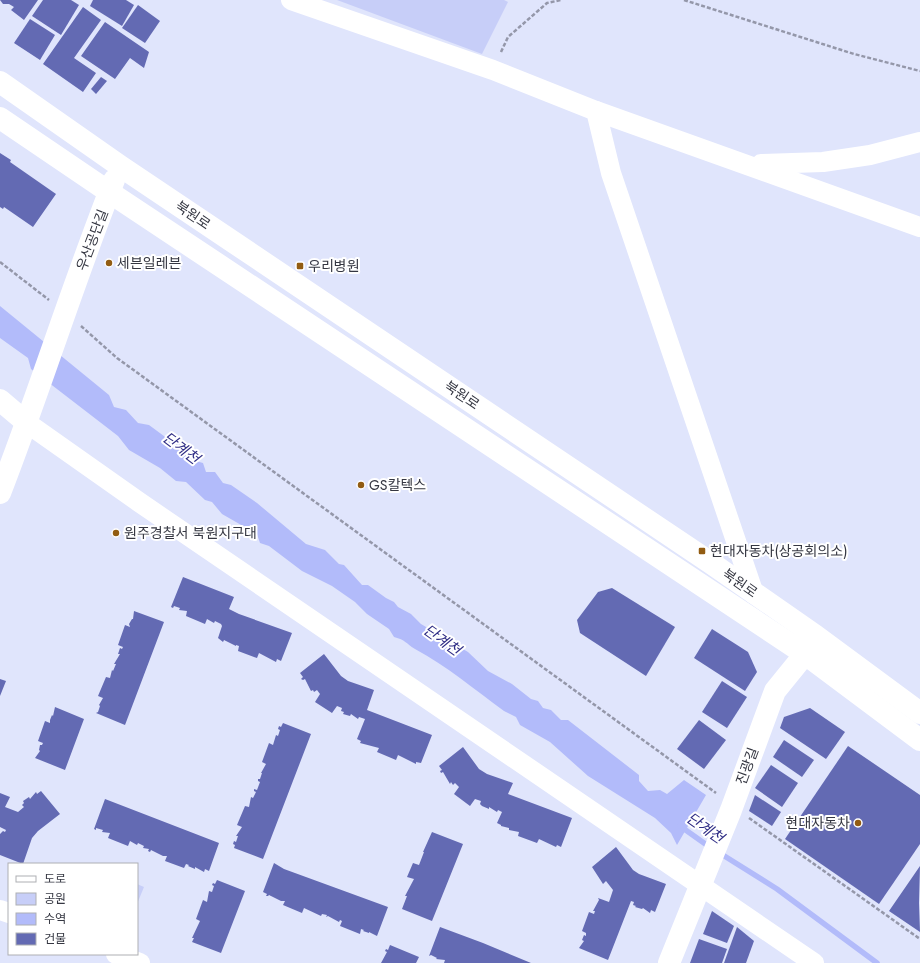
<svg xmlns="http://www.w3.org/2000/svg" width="920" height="963" font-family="Jost,'Noto Sans KR',sans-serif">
	<rect width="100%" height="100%" fill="#e0e5fc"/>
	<g fill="#c7cef8">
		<polygon points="337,0 504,0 508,2 482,54"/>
		<polygon points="137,884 144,887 137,904"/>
	</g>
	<path fill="#b2bbfa" d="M0 306 109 395 114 407 126 410 138 423 149 425 168 439 175 440 191 455 192 460 203 463 206 472H215L223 483 231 485 257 503 306 544 325 550 339 564 344 565 362 585H368L386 598 394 602 398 607 411 614 421 624 468 652 488 671 512 684 531 699 538 701 543 708 551 710 561 720H568L639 775V781L648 791 660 790 667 794 684 780 706 795 677 845 671 833 655 818 588 776 550 742 520 725 516 717 504 711C475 690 447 666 415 649 405 643 406 640 394 637L389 629 367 614 355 602 332 586 302 571 269 546 260 543 257 534 222 514 212 502 205 500 186 482 176 481 160 468 129 450 118 436 31 369 28 358 0 338Z"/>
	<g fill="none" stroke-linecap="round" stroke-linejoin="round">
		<g stroke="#b2bbfa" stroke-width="5.5">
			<polyline points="680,826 711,848"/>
			<polyline points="718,852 777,889 877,963"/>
		</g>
	</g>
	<g fill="#636ab3">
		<polygon points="0,0 38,0 24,20 11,10 14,7 9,4 3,4"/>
		<polygon points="43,0 71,0 79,5 61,35 32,16"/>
		<polygon points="93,0 126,0 134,5 122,26 90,6"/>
		<polygon points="138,5 160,21 145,43 122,28"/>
		<polygon points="83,7 101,20 74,58 96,73 83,92 43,64"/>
		<polygon points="30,19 55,35 40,60 14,43"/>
		<polygon points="105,22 149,52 144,68 130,58 115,79 81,56"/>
		<polygon points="101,77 107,81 96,94 91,89"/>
		<polygon points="0,153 11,160 10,162 56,194 33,227 4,207 3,209 0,207"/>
		<polygon points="183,577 234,597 229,609 239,614 292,633 281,661 277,659 276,662 259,653 257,658 238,651 239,646 236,645 236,646 224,640 223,642 218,638 222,626 221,624 215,621 214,623 207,619 205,624 186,616 187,611 179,610 180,608 174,606 173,608 171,607"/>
		<polygon points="612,588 675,627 646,676 580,633 577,620 598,592"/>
		<polygon points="134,611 164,622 125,725 96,713 98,712 100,706 99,705 103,698 98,696 106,677 110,678 112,670 113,671 116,664 114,664 120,654 118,654 120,648 122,649 123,647 118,645 125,625 130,627 129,624 132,619 133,619"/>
		<polygon points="712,629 748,652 757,672 745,691 694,658"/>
		<polygon points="324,654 341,676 348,681 374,690 367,710 432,735 421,763 416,762 416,764 398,755 396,760 377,752 379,748 360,743 361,741 357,739 365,719 359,717 358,719 351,714 350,716 343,714 344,712 341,711 342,708 337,706 332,713 315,702 320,694 317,690 314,692 313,690 311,691 305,679 303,680 301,679 303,677 300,673"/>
		<polygon points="0,679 6,681 0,696"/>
		<polygon points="722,681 747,697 727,728 702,712"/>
		<polygon points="55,707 84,719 65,770 35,758 40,751 39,750 40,745 42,745 43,743 38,741 45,721 50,723 50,720 52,715 53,716"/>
		<polygon points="810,708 845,732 826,759 780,728 784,717"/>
		<polygon points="699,720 726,740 704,769 677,749"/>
		<polygon points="283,723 311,734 263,859 234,848 235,845 233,844 234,841 236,842 238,836 236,836 242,827 237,825 245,806 249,807 251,797 253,798 256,792 254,791 254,789 257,790 260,782 258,781 258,779 260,779 262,773 261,773 266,764 262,762 269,743 273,745 276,735 278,736 280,730 278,729 279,726 281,727"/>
		<polygon points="784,740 814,760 802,777 773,757"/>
		<polygon points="848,746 920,795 920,844 879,904 785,839"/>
		<polygon points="463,747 479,769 487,774 513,783 508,794 572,818 561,847 557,845 556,847 539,839 537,843 518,836 519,832 509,830 509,828 501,826 501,825 497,823 502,812 498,810 497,812 489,807 489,809 482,806 480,804 481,801 475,799 470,806 454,794 459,787 455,783 453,785 451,782 450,784 443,772 441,773 440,771 442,770 439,766"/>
		<polygon points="771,765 798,783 782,807 755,788"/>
		<polygon points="41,791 60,814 38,831 32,838 23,864 0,855 0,834 3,831 5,832 6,830 0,827 0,793 10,797 5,807 18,812 24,807 22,805 24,803 23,801 29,797 30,799 36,792 37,794"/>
		<polygon points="755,795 781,812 772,826 749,811"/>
		<polygon points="105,799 219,843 209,871 205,869 204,872 195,867 195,869 188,866 189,865 186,864 184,868 165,861 167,856 163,856 151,850 150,852 148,851 149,849 143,848 144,846 138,843 137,845 130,841 128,846 108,838 110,833 102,832 103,830 96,828 96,830 94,829"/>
		<polygon points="432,832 463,844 432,921 402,909 407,896 405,896 414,879 407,877 413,863 419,865 424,852 423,852"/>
		<polygon points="616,847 633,870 639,874 666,884 655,912 651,910 650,913 643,908 642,909 635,907 636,906 633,905 634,902 631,901 608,960 579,948 584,941 582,940 584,935 586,936 586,933 582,931 589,912 594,914 595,911 593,911 599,900 598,898 609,902 613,890 606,881 603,884 592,867"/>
		<polygon points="274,863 284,869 388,907 377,936 369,932 369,933 363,931 364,930 361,929 360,934 340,926 342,921 340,920 339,922 328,916 326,917 327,915 322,914 321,916 304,908 302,913 283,905 285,901 281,901 269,895 268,896 266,896 267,894 263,892"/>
		<polygon points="920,866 919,903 920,932 889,911"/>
		<polygon points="217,880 245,891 221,953 192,942 194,938 192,938 200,921 196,919 203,900 207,902 209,891 212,892 214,886 212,885 213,883 215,884"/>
		<polygon points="712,911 734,926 727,943 703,934"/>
		<polygon points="440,927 483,943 531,963 444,963 445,960 436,959 437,958 431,955 429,956"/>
		<polygon points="737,927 754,941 746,963 724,963"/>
		<polygon points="699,939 727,949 722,963 690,963"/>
		<polygon points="390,945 419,957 416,963 381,963 387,952 385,951 386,949 388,950"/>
	</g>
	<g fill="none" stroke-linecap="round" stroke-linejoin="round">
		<g stroke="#9497a9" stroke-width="2.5" stroke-dasharray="4 2" stroke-linecap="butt">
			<polyline points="684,0 854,54 920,71"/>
			<polyline points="501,52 508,37 547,3 561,0"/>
			<polyline points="0,262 49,300"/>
			<polyline points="81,326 117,358 716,793"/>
			<polyline points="749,818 920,939"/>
		</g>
		<g stroke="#fff" stroke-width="20">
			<polyline points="291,0 493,70 596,111 611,173 754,594"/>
			<polyline points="596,111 920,227"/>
			<polyline points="761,164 823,162 870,155 920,142"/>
			<polyline points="27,423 139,502 814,963"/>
			<polyline points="0,910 9,913"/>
			<polyline points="116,954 140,963"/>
		</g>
		<g stroke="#fff" stroke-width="22">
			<polyline points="0,82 120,166 711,563 816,636 920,713"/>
			<polyline points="0,118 109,192 805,654 920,740"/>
			<polyline points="0,400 27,423"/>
			<path d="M0 493C40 390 73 283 114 180"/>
			<polyline points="669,963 731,810 775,691 805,654 813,641"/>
		</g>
	</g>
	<g fill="#925c12" stroke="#fff" stroke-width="1.5">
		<circle cx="109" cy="263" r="4"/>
		<rect x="296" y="262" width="8" height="8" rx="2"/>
		<circle cx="361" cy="485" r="4"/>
		<circle cx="116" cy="533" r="4"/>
		<rect x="698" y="547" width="8" height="8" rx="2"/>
		<circle cx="858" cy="823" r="4"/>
	</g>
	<g text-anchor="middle" stroke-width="4" stroke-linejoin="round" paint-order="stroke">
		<g font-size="14" fill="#353742" stroke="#fff">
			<text transform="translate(193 215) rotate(34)" y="5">북원로</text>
			<text transform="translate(92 240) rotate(-69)" y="5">우산공단길</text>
			<text transform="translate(462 395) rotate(34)" y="5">북원로</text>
			<text transform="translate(740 583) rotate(35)" y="5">북원로</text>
			<text transform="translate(747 766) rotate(-70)" y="5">진광길</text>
		</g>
		<g font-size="14" fill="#353742" stroke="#fff" text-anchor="start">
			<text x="117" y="268">세븐일레븐</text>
			<text x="308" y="271">우리병원</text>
			<text x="369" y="490">GS칼텍스</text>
			<text x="124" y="538">원주경찰서 북원지구대</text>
			<text x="710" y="556">현대자동차(상공회의소)</text>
			<text x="850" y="828" text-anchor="end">현대자동차</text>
		</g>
		<g font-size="15" font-style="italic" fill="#302e86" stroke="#fff">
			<text transform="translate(181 448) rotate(37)" y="5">단계천</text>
			<text transform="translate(442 640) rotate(36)" y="5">단계천</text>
			<text transform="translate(705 828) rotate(35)" y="5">단계천</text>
		</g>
	</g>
	<rect x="8" y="863" width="130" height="92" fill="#ffffff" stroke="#aeafb3"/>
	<rect x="16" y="876" width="20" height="6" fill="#ffffff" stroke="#aeafb3"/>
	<text x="44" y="883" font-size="12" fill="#353742">도로</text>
	<rect x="16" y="893" width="20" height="12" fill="#c7cef8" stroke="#aeafb3"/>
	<text x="44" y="903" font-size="12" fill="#353742">공원</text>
	<rect x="16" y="913" width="20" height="12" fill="#b2bbfa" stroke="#aeafb3"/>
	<text x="44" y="923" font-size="12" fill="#353742">수역</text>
	<rect x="16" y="933" width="20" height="12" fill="#636ab3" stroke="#aeafb3"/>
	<text x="44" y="943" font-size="12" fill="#353742">건물</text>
</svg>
